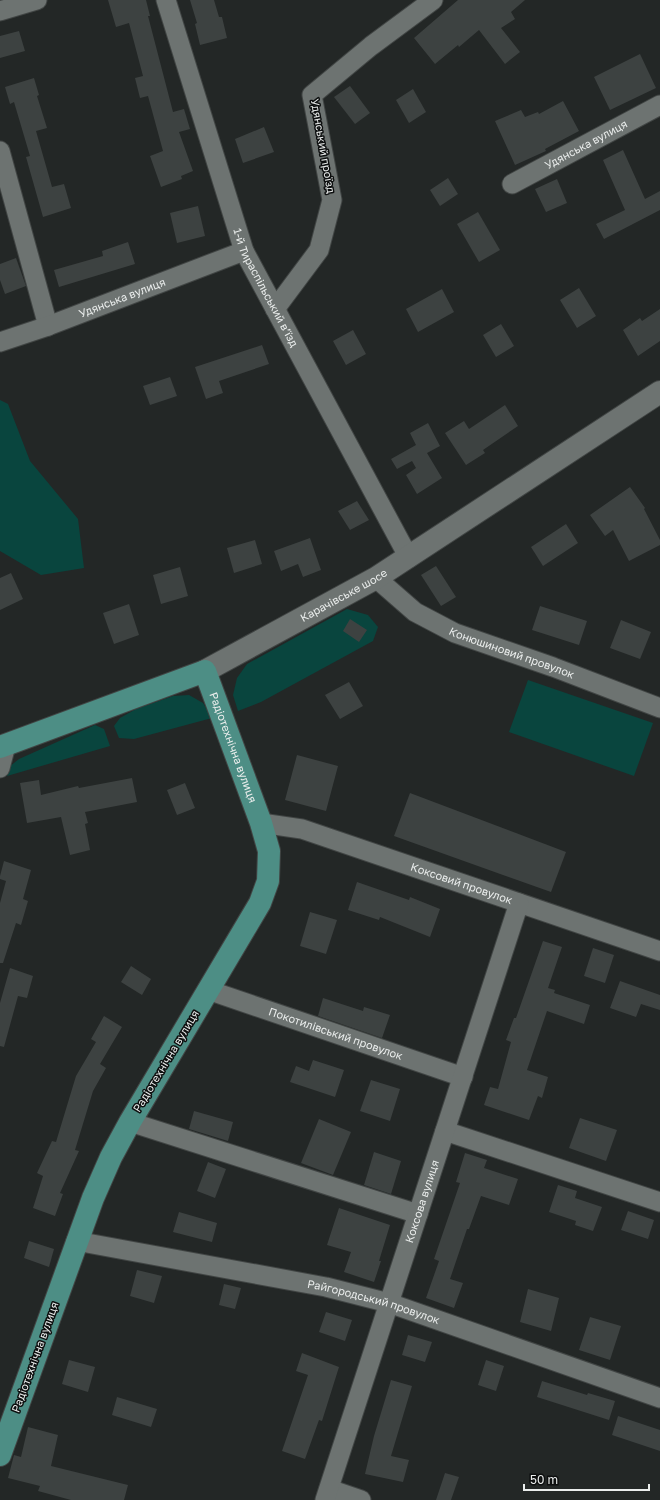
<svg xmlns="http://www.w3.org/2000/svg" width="660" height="1500" font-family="'Golos Text',sans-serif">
	<rect width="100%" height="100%" fill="#232726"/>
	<g fill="#09453e">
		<polygon points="0,400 8,404 30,461 78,519 84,568 41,575 0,551"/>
		<polygon points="347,609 368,615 378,627 373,641 261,702 238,711 233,695 237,678 247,664"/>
		<polygon points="528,680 653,723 634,776 509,732"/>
		<polygon points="189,695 203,703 212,718 134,739 119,738 114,726 120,718 136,709 173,696"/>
		<polygon points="95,725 104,729 110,746 7,776 9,767 19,759"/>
	</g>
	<g fill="#3d4241">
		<polygon points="108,0 146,0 150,16 148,16 173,112 184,109 190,129 179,132 193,171 181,176 182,179 161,187 150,156 163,151 148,96 140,98 135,78 143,76 129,23 116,27"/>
		<polygon points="190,0 214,0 219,17 222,17 227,38 200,45 195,24 197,23"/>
		<polygon points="458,0 525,0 511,12 515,19 501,28 520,52 505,64 479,30 459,47 458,45 435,64 414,38"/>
		<polygon points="19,31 25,51 0,58 0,36"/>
		<polygon points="640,54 656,88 610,110 594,77"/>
		<polygon points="34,78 39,95 37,96 47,128 36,131 52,187 64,184 71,208 43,217 26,157 30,156 14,102 10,104 5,87"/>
		<polygon points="350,86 370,113 355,124 334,97"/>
		<polygon points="413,89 426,112 409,123 396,100"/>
		<polygon points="563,101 579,131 545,149 546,151 515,165 495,121 521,110 525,117 538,112 539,114"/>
		<polygon points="264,127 274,152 243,163 235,139"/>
		<polygon points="623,150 645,199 660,191 660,210 604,239 596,224 625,210 603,160"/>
		<polygon points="448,178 458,194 440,206 430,190"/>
		<polygon points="557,179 567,203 546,212 535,189"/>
		<polygon points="198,206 205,236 177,243 170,213"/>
		<polygon points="478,212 500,250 479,262 457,224"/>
		<polygon points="128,242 135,264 59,287 54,270 103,256 102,251"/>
		<polygon points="16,258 26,286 5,294 0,280 0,264"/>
		<polygon points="579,288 596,316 577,328 560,300"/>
		<polygon points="442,289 454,312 418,332 406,309"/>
		<polygon points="660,309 660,341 638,356 623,330 640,318 642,321"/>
		<polygon points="501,324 514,346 496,357 483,335"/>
		<polygon points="353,330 366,354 346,365 333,341"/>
		<polygon points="262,345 269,364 219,381 223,393 206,399 195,367"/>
		<polygon points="170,377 177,396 150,405 143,386"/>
		<polygon points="505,405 518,426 483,450 485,453 466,465 445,433 464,421 469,429"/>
		<polygon points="428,423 440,446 427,453 442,478 417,494 406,475 416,468 412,461 397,469 391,459 416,445 410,433"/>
		<polygon points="630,487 645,508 644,509 660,540 660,545 629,561 613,530 605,536 590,515"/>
		<polygon points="357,501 369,520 350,530 338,511"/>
		<polygon points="566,524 578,543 543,566 531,547"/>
		<polygon points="310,538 321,570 303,577 298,564 281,571 274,551"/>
		<polygon points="255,540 262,564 234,573 227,548"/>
		<polygon points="436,566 456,597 441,606 421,575"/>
		<polygon points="180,567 188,596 161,604 153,575"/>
		<polygon points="11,573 23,599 0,610 0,578"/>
		<polygon points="129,604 139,635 114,644 103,613"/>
		<polygon points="540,606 587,621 579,645 532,630"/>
		<polygon points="350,619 367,630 359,642 343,631"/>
		<polygon points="621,620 651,632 640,659 610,648"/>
		<polygon points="349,682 363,706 340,719 325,695"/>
		<polygon points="297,755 338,766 326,811 285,800"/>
		<polygon points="132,778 137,802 85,812 88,823 85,824 90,850 70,855 61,817 27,823 20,783 39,780 41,795 78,786 79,788"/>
		<polygon points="185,783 195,808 177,815 167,790"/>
		<polygon points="410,793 566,852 551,892 394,836"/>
		<polygon points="4,861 31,870 23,899 28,901 21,925 16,923 3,963 0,963 0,903 6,881 0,879 0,876"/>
		<polygon points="357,882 409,900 410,897 440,909 430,937 380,917 379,920 348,910"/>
		<polygon points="310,912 337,920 326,954 300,946"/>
		<polygon points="543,941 562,947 548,988 555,990 554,993 590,1005 584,1024 547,1011 527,1070 548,1077 542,1098 538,1096 529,1120 484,1105 490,1087 498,1089 511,1042 506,1040 514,1018 516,1018"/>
		<polygon points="593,948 614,955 605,983 584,976"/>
		<polygon points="131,966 151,979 142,995 121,982"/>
		<polygon points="10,968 33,976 27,998 18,996 4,1047 0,1046 0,1003"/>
		<polygon points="620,981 660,995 660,1010 641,1004 636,1017 610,1008"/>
		<polygon points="323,998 363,1011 364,1007 390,1015 382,1038 318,1016"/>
		<polygon points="104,1016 122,1027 100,1064 106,1068 93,1091 75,1150 79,1151 60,1193 63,1194 55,1216 33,1208 43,1176 37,1173 52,1141 56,1142 76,1076 96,1042 91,1039"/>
		<polygon points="313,1060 344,1070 335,1097 290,1082 296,1066 309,1071"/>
		<polygon points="371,1080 400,1089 390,1121 360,1111"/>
		<polygon points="194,1111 233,1122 228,1141 189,1129"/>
		<polygon points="580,1118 617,1130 606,1161 569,1148"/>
		<polygon points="319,1119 351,1132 333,1175 301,1163"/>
		<polygon points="374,1152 401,1161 391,1194 364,1185"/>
		<polygon points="465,1153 487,1160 484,1168 518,1179 509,1205 481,1196 469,1229 467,1229 450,1279 463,1283 454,1308 426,1298 439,1261 434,1259 460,1183 456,1182"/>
		<polygon points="208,1162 226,1169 215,1198 197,1191"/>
		<polygon points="558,1185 577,1191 575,1198 602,1207 593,1231 575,1225 576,1221 549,1212"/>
		<polygon points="339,1208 390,1225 379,1261 381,1261 374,1282 344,1272 351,1252 327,1245"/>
		<polygon points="628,1211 654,1220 648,1239 621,1230"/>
		<polygon points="179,1212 217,1223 212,1242 173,1232"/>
		<polygon points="29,1241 54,1249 49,1267 24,1258"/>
		<polygon points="137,1270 162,1276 154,1303 130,1296"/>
		<polygon points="224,1284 241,1288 235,1309 219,1305"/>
		<polygon points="528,1289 559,1298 551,1331 520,1322"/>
		<polygon points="326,1312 352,1320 345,1341 319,1332"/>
		<polygon points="590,1317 621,1326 610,1360 579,1350"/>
		<polygon points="408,1335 432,1342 425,1362 402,1355"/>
		<polygon points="302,1353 339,1367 322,1421 319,1420 305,1459 282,1451 308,1375 296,1371"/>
		<polygon points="69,1360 95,1367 88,1392 62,1384"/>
		<polygon points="486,1360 504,1366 496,1391 478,1385"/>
		<polygon points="391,1380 412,1386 391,1456 409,1460 403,1482 365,1474 374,1436"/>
		<polygon points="542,1381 587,1395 588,1393 615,1401 609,1420 537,1397"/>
		<polygon points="117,1397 157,1409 151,1427 112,1415"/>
		<polygon points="618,1416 660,1430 660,1451 612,1435"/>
		<polygon points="28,1427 58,1435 51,1466 128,1485 124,1500 71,1500 38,1491 40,1486 8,1478 14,1455 21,1457"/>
		<polygon points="445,1473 459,1477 451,1500 436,1500"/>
	</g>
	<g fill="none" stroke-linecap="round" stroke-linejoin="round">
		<g stroke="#414544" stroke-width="21">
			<g id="street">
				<path id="s1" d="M166 0 244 251 409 558"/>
				<polyline points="0,11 37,0"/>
				<polyline points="0,151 48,326"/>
				<path id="s2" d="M512 184 660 105"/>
				<polyline points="275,309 319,250 332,200 312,95 371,46 433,0"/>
				<path id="s3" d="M0 342 48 326 244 251"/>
				<path id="s4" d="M376 578 415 612 455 633 553 667 660 708"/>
				<polyline points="0,768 6,745"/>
				<path id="s5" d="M261 823 302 829 660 951"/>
				<path id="s6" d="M208 990 463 1077"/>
				<polyline points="130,1122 418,1214"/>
				<polyline points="445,1131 660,1202"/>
				<path id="s7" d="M76 1241 326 1287 389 1303 660 1398"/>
				<polyline points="329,1489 361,1500"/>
				<path id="s8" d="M325 1500 519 903"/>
			</g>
		</g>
		<g stroke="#414544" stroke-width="24">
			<g id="secondary">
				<path id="s9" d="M205 671 376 578 660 392"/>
			</g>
		</g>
		<g stroke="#414544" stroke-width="24">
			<g id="primary">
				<path id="s10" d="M0 747 205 671 261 823 269 851 268 881 260 903 130 1122 111 1157 93 1198 0 1455"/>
			</g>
		</g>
		<use href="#street" stroke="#6d7371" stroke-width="19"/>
		<use href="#secondary" stroke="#6d7371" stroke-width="22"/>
		<use href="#primary" stroke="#4d8e85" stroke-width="22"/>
	</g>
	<g text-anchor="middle" stroke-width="3" stroke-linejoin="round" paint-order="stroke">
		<g font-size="11" fill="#eaedec" stroke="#0d0f0f">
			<text dy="4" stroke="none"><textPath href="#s2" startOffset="84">Удянська вулиця</textPath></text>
			<text transform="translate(323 146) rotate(80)" y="4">Удянський проїзд</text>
			<text dy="4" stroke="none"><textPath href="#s1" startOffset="305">1-й Тираспільський в’їзд</textPath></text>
			<text dy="4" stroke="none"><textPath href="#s3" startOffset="130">Удянська вулиця</textPath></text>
			<text dy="4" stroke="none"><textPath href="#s9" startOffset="158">Карачівське шосе</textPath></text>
			<text dy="4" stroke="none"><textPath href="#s4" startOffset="157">Конюшиновий провулок</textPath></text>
			<text dy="4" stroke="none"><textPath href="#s10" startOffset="300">Радіотехнічна вулиця</textPath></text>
			<text dy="4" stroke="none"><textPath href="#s5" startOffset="210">Коксовий провулок</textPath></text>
			<text dy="4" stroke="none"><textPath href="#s6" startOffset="135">Покотилівський провулок</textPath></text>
			<text transform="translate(166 1061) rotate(-59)" y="4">Радіотехнічна вулиця</text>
			<text dy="4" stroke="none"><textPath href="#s8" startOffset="314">Коксова вулиця</textPath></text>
			<text dy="4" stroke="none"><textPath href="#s7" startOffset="304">Райгородський провулок</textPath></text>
			<text transform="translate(35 1357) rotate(-70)" y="4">Радіотехнічна вулиця</text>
		</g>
	</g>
	<path d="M524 1484v6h125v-6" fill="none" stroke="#eaedec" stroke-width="2"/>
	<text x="530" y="1484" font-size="12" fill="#eaedec" stroke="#0d0f0f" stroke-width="3" paint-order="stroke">50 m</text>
</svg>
